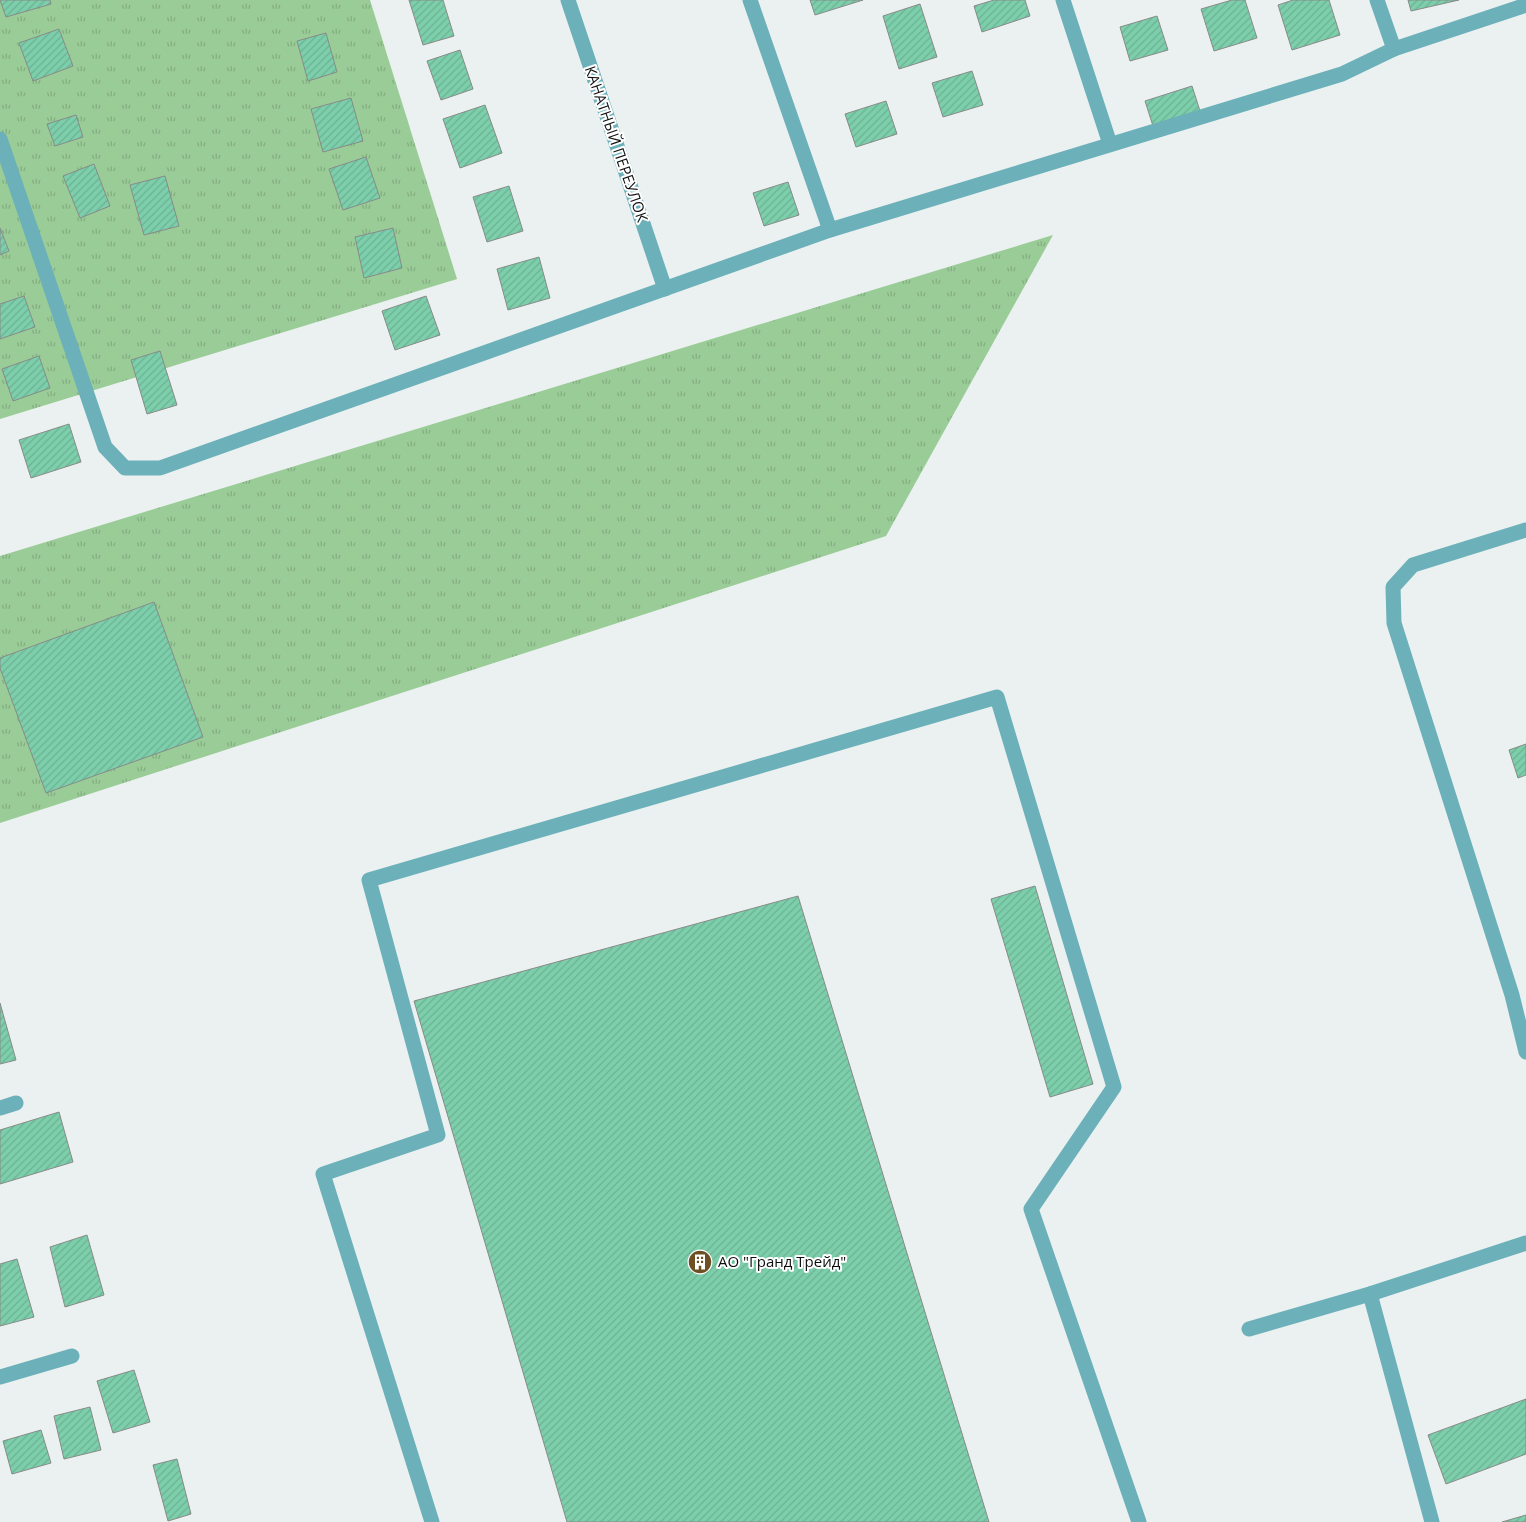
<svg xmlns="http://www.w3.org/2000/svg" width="1526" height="1522" font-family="'Open Sans',sans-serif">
	<defs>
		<pattern id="grass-tufts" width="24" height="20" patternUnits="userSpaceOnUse" patternTransform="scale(1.25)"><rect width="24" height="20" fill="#9acc97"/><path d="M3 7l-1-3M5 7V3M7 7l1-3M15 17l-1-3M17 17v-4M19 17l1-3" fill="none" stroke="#84ae81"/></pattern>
		<pattern id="building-hatch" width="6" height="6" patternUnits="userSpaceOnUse" patternTransform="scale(1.25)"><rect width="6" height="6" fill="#7dcfac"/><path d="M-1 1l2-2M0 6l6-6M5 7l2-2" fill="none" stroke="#6bb193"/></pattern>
	</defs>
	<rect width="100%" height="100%" fill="#ebf1f0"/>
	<g fill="url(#grass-tufts)">
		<polygon points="0,0 370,0 457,279 0,419"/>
		<polygon points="1053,235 886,536 0,823 0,556"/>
	</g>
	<g fill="url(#building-hatch)" stroke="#878b89">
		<polygon points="0,0 50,0 51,4 6,17"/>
		<polygon points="409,0 443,0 454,36 423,45"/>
		<polygon points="810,0 863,0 815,15"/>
		<polygon points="994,0 1025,0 1030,16 982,32 974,6"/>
		<polygon points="1232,0 1245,0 1257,38 1214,51 1201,9"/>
		<polygon points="1293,0 1329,0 1340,35 1292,50 1278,5"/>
		<polygon points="1408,0 1459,0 1411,11"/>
		<polygon points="920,4 937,57 899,69 883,16"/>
		<polygon points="1157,16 1168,50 1130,61 1120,27"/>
		<polygon points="59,29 73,66 33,81 19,43"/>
		<polygon points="326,33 337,72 308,81 297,41"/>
		<polygon points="460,50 473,89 441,100 427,61"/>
		<polygon points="972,71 983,105 943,117 932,83"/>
		<polygon points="1192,86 1200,111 1153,126 1145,101"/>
		<polygon points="351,98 363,141 323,152 311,109"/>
		<polygon points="886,101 897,134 856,147 845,114"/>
		<polygon points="485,105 502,153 460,168 443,119"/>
		<polygon points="76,115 83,137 55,146 47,124"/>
		<polygon points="366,157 380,198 343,210 329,169"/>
		<polygon points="94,164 110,206 80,218 63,176"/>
		<polygon points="165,176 179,226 144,235 130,185"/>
		<polygon points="788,182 799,215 764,226 753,193"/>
		<polygon points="509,186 523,231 487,242 473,197"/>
		<polygon points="0,228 9,251 0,255"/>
		<polygon points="393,228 402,268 364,278 355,237"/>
		<polygon points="539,257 550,298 508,310 497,269"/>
		<polygon points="24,296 35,327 0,339 0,304"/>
		<polygon points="426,296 440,335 395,350 382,311"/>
		<polygon points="160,351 177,405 147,414 131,360"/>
		<polygon points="39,356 50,388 13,401 2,369"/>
		<polygon points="69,424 81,462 31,478 19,440"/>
		<polygon points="154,602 203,737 46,793 0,668 0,658"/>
		<polygon points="1526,744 1526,775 1518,778 1509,750"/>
		<polygon points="1035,886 1093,1084 1050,1097 991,899"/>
		<polygon points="798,896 989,1522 567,1522 414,1001"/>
		<polygon points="0,1003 16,1060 0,1064"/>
		<polygon points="59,1112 73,1162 0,1184 0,1130"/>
		<polygon points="87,1235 104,1295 65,1307 50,1247"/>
		<polygon points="17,1259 34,1317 0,1326 0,1264"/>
		<polygon points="134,1370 150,1422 113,1433 97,1381"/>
		<polygon points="1526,1399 1526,1454 1446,1484 1428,1435"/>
		<polygon points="90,1407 101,1450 64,1459 54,1416"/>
		<polygon points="41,1430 51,1463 12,1474 3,1441"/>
		<polygon points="177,1459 191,1514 168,1521 153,1465"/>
		<polygon points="1526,1515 1526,1522 1502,1522"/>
	</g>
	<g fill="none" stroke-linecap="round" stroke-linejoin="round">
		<g stroke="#6cb0ba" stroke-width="15">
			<polyline points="568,0 665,289"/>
			<polyline points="750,0 830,230"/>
			<polyline points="1063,0 1110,144"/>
			<polyline points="1377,0 1394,49"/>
			<polyline points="0,139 105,447 125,468 160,468 830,230 1342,74 1394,49 1526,5"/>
			<polyline points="1526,530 1413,565 1393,587 1394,623 1512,995 1526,1052"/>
			<polyline points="0,1108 16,1103"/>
			<polyline points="1370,1294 1432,1522"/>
			<polyline points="1249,1329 1370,1294 1526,1243"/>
			<polyline points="0,1377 72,1356"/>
			<polyline points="432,1522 323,1174 438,1135 369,880 997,697 1114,1087 1031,1209 1139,1522"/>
		</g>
	</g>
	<defs>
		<g id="building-disc" transform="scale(1.25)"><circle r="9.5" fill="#6c5023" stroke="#fff"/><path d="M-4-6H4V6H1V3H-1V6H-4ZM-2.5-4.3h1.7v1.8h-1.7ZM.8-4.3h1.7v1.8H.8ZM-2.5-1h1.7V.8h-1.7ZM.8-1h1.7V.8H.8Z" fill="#fff"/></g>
	</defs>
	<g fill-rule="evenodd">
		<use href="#building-disc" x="700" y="1262"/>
	</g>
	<g text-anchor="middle" stroke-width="4" stroke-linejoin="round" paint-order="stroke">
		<g font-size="15" fill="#0e1010" stroke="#fff">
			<text transform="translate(616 144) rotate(71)" y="5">КАНАТНЫЙ ПЕРЕУЛОК</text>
		</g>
		<g font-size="15" fill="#0e1010" stroke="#fff" text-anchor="start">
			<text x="718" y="1267">АО "Гранд Трейд"</text>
		</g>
	</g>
</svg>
